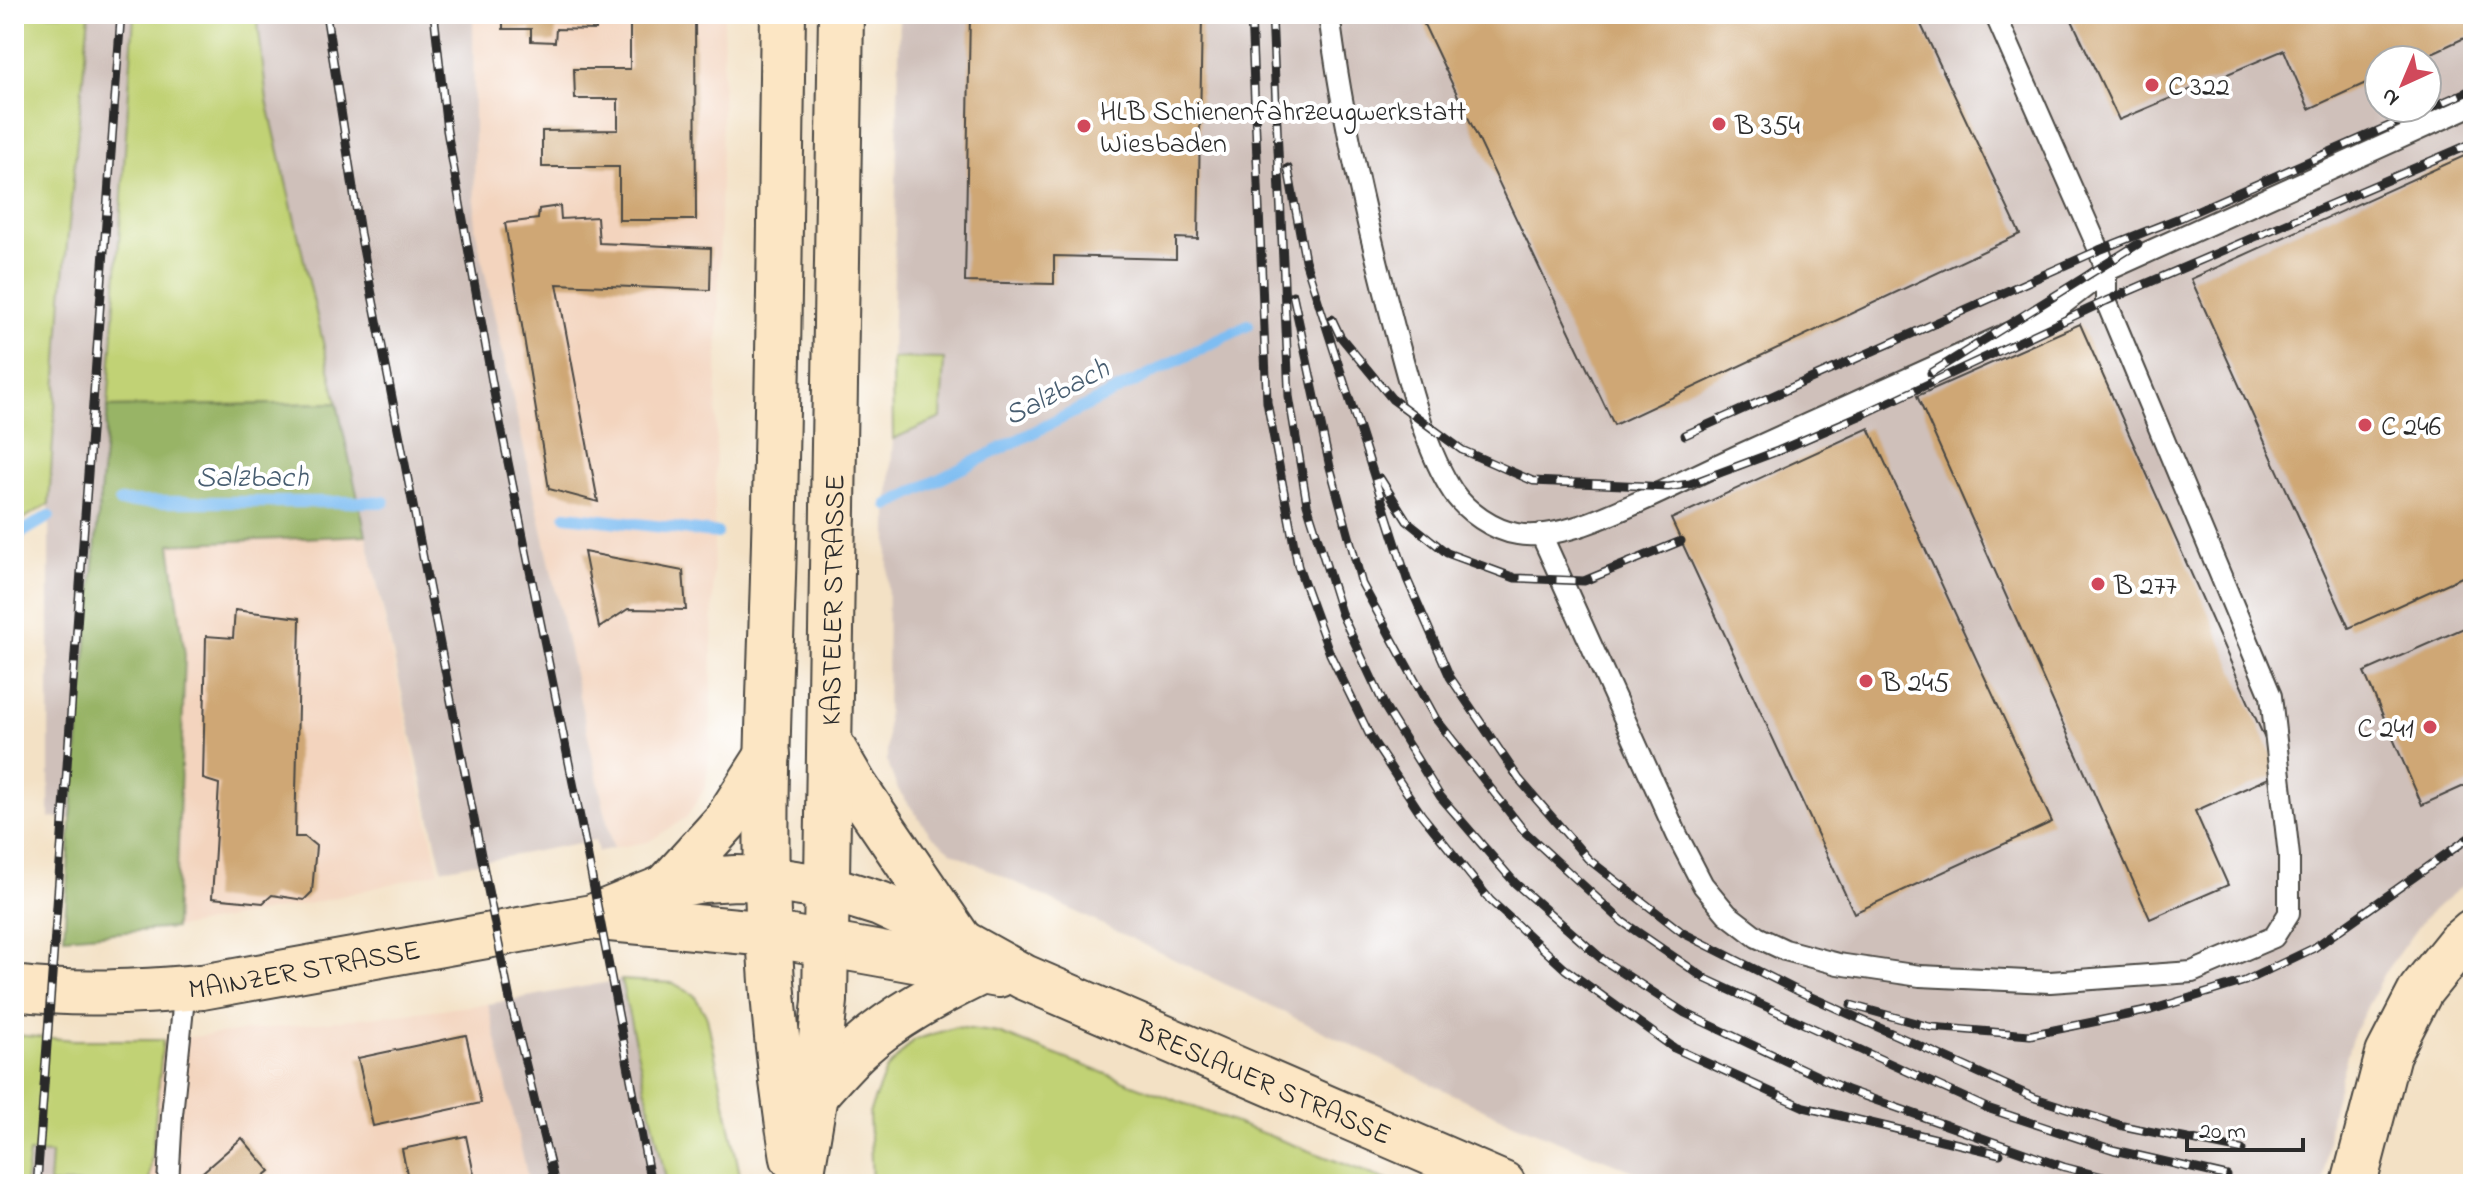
<svg xmlns="http://www.w3.org/2000/svg" width="2487" height="1198" font-family="'Indie Flower',sans-serif">
	<rect width="100%" height="100%" fill="#fff"/>
	<filter id="ink" filterUnits="userSpaceOnUse"><feTurbulence type="fractalNoise" baseFrequency=".0125" numOctaves="2"/><feDisplacementMap in="SourceGraphic" scale="16" xChannelSelector="R" yChannelSelector="G"/><feConvolveMatrix kernelMatrix="1 2 1 2 8 2 1 2 1" color-interpolation-filters="sRGB"/></filter>
	<filter id="wash" filterUnits="userSpaceOnUse"><feTurbulence type="fractalNoise" baseFrequency=".006" numOctaves="4" result="noise"/><feDisplacementMap in="SourceGraphic" scale="32" xChannelSelector="R" yChannelSelector="G"/><feGaussianBlur stdDeviation="1.8" result="paint"/><feColorMatrix in="noise" values="0 0 0 0 0 0 0 0 0 0 0 0 0 0 0 0 0 1.4 0 .05"/><feComposite in="paint" operator="in"/></filter>
	<g filter="url(#wash)">
		<rect width="100%" height="100%" fill="#f3e1c5"/>
		<g fill="#f3d4be">
			<polygon points="473,14 724,14 710,752 705,788 687,817 648,842 613,848 475,228"/>
			<polygon points="366,535 439,872 317,902 176,928 186,656 170,544"/>
			<polygon points="488,1004 529,1184 149,1184 163,1040"/>
		</g>
		<g fill="#cfc0ba" fill-rule="evenodd">
			<polygon points="89,14 134,14 108,407 71,819 49,818 49,504 62,297"/>
			<polygon points="257,14 473,14 475,228 613,848 598,852 595,840 442,869 267,100"/>
			<path d="M900 14H2473V877L2425 917 2385 972 2353 1034 2331 1113 2323 1184H1672L1636 1172 1508 1121 952 852 931 835 897 788 887 761 888 505 893 439 892 358ZM2379 60H2427V108H2379Z"/>
			<polygon points="621,980 667,1184 529,1184 488,1004"/>
			<polygon points="29,1153 51,1154 49,1184 25,1184"/>
		</g>
		<g fill="#c1d274" stroke="#767e50" stroke-width="2">
			<polygon points="14,14 89,14 62,297 49,504 14,524"/>
			<polygon points="134,14 257,14 267,100 337,403 108,407"/>
			<polygon points="892,358 944,359 941,418 893,439"/>
			<polygon points="621,980 673,983 694,995 707,1017 742,1184 667,1184"/>
			<polygon points="956,1027 998,1033 1397,1184 872,1184 869,1113 886,1070 914,1040"/>
			<polygon points="14,1035 75,1040 163,1040 149,1184 49,1184 51,1154 29,1153 25,1184 14,1184"/>
		</g>
		<polygon fill="#98b466" stroke="#627048" stroke-width="2" points="337,403 366,535 170,544 185,655 175,928 64,937 71,819 108,407"/>
		<g fill="none" stroke-linecap="round" stroke-linejoin="round">
			<g stroke="#7ebdf2" stroke-width="12">
				<polyline points="120,502 384,502"/>
				<polyline points="888,505 1248,325"/>
				<polyline points="566,516 717,533"/>
				<polyline points="14,537 49,516"/>
			</g>
		</g>
		<g id="blocks">
			<g fill="#cfa775">
				<polygon points="503,14 596,14 596,30 556,29 555,42 531,41 531,29 503,29"/>
				<polygon points="630,14 695,14 696,220 619,220 619,167 542,167 542,131 618,130 618,99 575,99 574,69 630,69"/>
				<polygon points="970,14 1202,14 1198,239 1176,238 1176,259 1054,256 1054,284 965,282"/>
				<polygon points="1419,14 1916,14 2020,234 1614,425"/>
				<polygon points="2069,14 2473,14 2473,34 2417,60 2379,60 2379,77 2309,109 2284,50 2119,120"/>
				<polygon points="2473,152 2473,572 2349,628 2191,279"/>
				<polygon points="560,206 561,219 597,217 599,243 711,248 710,290 557,284 598,502 549,489 505,223 538,219 539,209"/>
				<polygon points="2080,324 2280,773 2195,811 2228,885 2150,919 1917,396"/>
				<polygon points="1869,428 2052,822 1854,913 1671,519"/>
				<polygon points="584,552 683,571 686,610 628,609 599,628"/>
				<polygon points="235,610 300,618 295,837 305,837 316,846 312,892 304,900 272,895 263,903 212,898 219,784 203,779 206,636 233,638"/>
				<polygon points="2473,624 2473,782 2422,805 2364,672"/>
				<polygon points="466,1035 481,1103 373,1126 358,1058"/>
				<polygon points="466,1136 476,1184 409,1184 402,1149"/>
				<polygon points="242,1138 270,1171 254,1184 189,1184"/>
			</g>
		</g>
	</g>
	<g filter="url(#ink)">
		<use href="#blocks" fill-opacity="0" stroke="#494642" stroke-width="2"/>
		<g fill="none" stroke-linecap="round" stroke-linejoin="round">
			<g stroke="#494642" stroke-width="24">
				<g id="lane">
					<path d="M1329 14C1342 120 1367 224 1394 327 1408 378 1424 448 1453 492 1467 512 1493 530 1517 534 1537 538 1564 531 1583 525 1634 507 1687 479 1737 456 1836 411 1936 366 2035 321L2059 307 2106 271V301L2271 696 2289 856V913L2274 937 2192 972 2050 982 1920 976 1838 964 1785 950 1757 937 1727 914 1703 885 1677 835 1541 534"/>
					<polyline points="1995,14 2099,250 2106,271 2473,105"/>
					<polyline points="168,1184 172,1115 185,988"/>
				</g>
			</g>
			<g stroke="#494642" stroke-width="48">
				<g id="secondary">
					<path d="M783 14C780 190 779 366 774 541 771 672 762 804 769 935 773 1010 781 1084 793 1158"/>
					<polyline points="830,743 855,786 961,942"/>
					<polyline points="666,887 725,822 768,755"/>
					<polyline points="599,918 769,934 998,975"/>
					<path id="s1" d="M14 988C77 996 139 992 202 987L592 917 666 887 703 880 736 878 768 879 828 888 880 904 961 942 1024 977 1503 1184"/>
					<path d="M815 1095C829 1079 843 1063 858 1049 893 1017 937 994 980 973"/>
					<path id="s2" d="M800 1184 815 1095 825 1001 841 14"/>
					<polyline points="2354,1184 2388,1054 2421,990 2458,944 2473,931"/>
				</g>
			</g>
			<use href="#lane" stroke="#fff" stroke-width="20"/>
			<use href="#secondary" stroke="#fce6c4" stroke-width="44"/>
			<g stroke="#2b2b2b" stroke-width="9">
				<g id="rail">
					<polyline points="326,14 360,233 482,860 510,1000 555,1184"/>
					<polyline points="434,14 447,131 495,398 585,842 651,1184"/>
					<polyline points="1251,14 1267,402 1298,566 1330,654 1371,738 1421,814 1490,900 1565,969 1674,1048 1804,1107 2000,1154"/>
					<polyline points="1272,14 1289,396 1307,504 1341,613 1386,709 1440,796 1515,883 1603,960 1685,1013 1847,1090 2064,1167 2131,1184"/>
					<polyline points="1288,168 1305,260 1407,579 1450,677 1519,779 1588,859 1683,933 1798,991 2035,1098 2123,1126 2242,1150"/>
					<polyline points="1293,295 1330,467 1362,584 1436,719 1525,832 1623,922 1706,979 1987,1108 2114,1150 2227,1176"/>
					<polyline points="1332,319 1340,336 1392,399 1462,450 1533,481 1668,487 1690,484 1778,451 1866,413 2106,301 2473,143"/>
					<polyline points="1931,373 2138,244"/>
					<polyline points="1685,435 2099,250 2182,217 2473,89"/>
					<polyline points="1380,478 1407,521 1447,553 1515,578 1584,581 1681,541"/>
					<polyline points="1851,1005 1930,1027 2030,1035 2151,1010 2245,981 2314,948 2473,835"/>
					<polyline points="37,1184 121,14"/>
				</g>
			</g>
			<use href="#rail" stroke="#fff" stroke-width="6" stroke-dasharray="18" stroke-linecap="butt"/>
		</g>
	</g>
	<g fill="#d1495b" stroke="#fff" stroke-width="3">
		<circle cx="2152" cy="85" r="8"/>
		<circle cx="1719" cy="124" r="8"/>
		<circle cx="1084" cy="126" r="8"/>
		<circle cx="2365" cy="425" r="8"/>
		<circle cx="2098" cy="584" r="8"/>
		<circle cx="1866" cy="681" r="8"/>
		<circle cx="2430" cy="727" r="8"/>
	</g>
	<g text-anchor="middle" stroke-width="8" stroke-linejoin="round" paint-order="stroke">
		<g font-size="28" fill="#2b2b2b" stroke="#fff" text-anchor="start">
			<text x="2168" y="95">C 322</text>
			<text x="1100" y="120">HLB Schienenfahrzeugwerkstatt<tspan x="1100" dy="32">Wiesbaden</tspan></text>
			<text x="1735" y="134">B 354</text>
			<text x="2381" y="435">C 246</text>
			<text x="2114" y="594">B 277</text>
			<text x="1882" y="691">B 245</text>
			<text x="2414" y="737" text-anchor="end">C 241</text>
		</g>
		<g font-size="28" fill="#2b2b2b" stroke="#fff">
			<text dy="10" stroke="none"><textPath href="#s2" startOffset="586">KASTELER STRASSE</textPath></text>
			<text dy="10" stroke="none"><textPath href="#s1" startOffset="292">MAINZER STRASSE</textPath></text>
			<text dy="10" stroke="none"><textPath href="#s1" startOffset="1306">BRESLAUER STRASSE</textPath></text>
		</g>
		<g font-size="30" font-style="italic" fill="#485e71" stroke="#fff">
			<text transform="translate(1056 391) rotate(-27)" y="10">Salzbach</text>
			<text x="252" y="486">Salzbach</text>
		</g>
	</g>
	<rect width="2487" height="1198" fill="none" stroke="#fff" stroke-width="48"/>
	<g transform="translate(2403 84) rotate(224)"><circle r="38" fill="#ffffff" stroke="#aaaaaa" stroke-width="2"/>
	<path d="M0-6L14 30L0 20L-14 30Z" fill="#d1495b"/>
	<text y="-12" font-size="22" font-weight="bold" text-anchor="middle" fill="#2b2b2b">N</text>
	</g>
	<path d="M2187 1138v12h116v-12" fill="none" stroke="#2b2b2b" stroke-width="4"/>
	<text x="2199" y="1138" font-size="24" fill="#2b2b2b" stroke="#ffffff" stroke-width="6" paint-order="stroke">20 m</text>
</svg>
